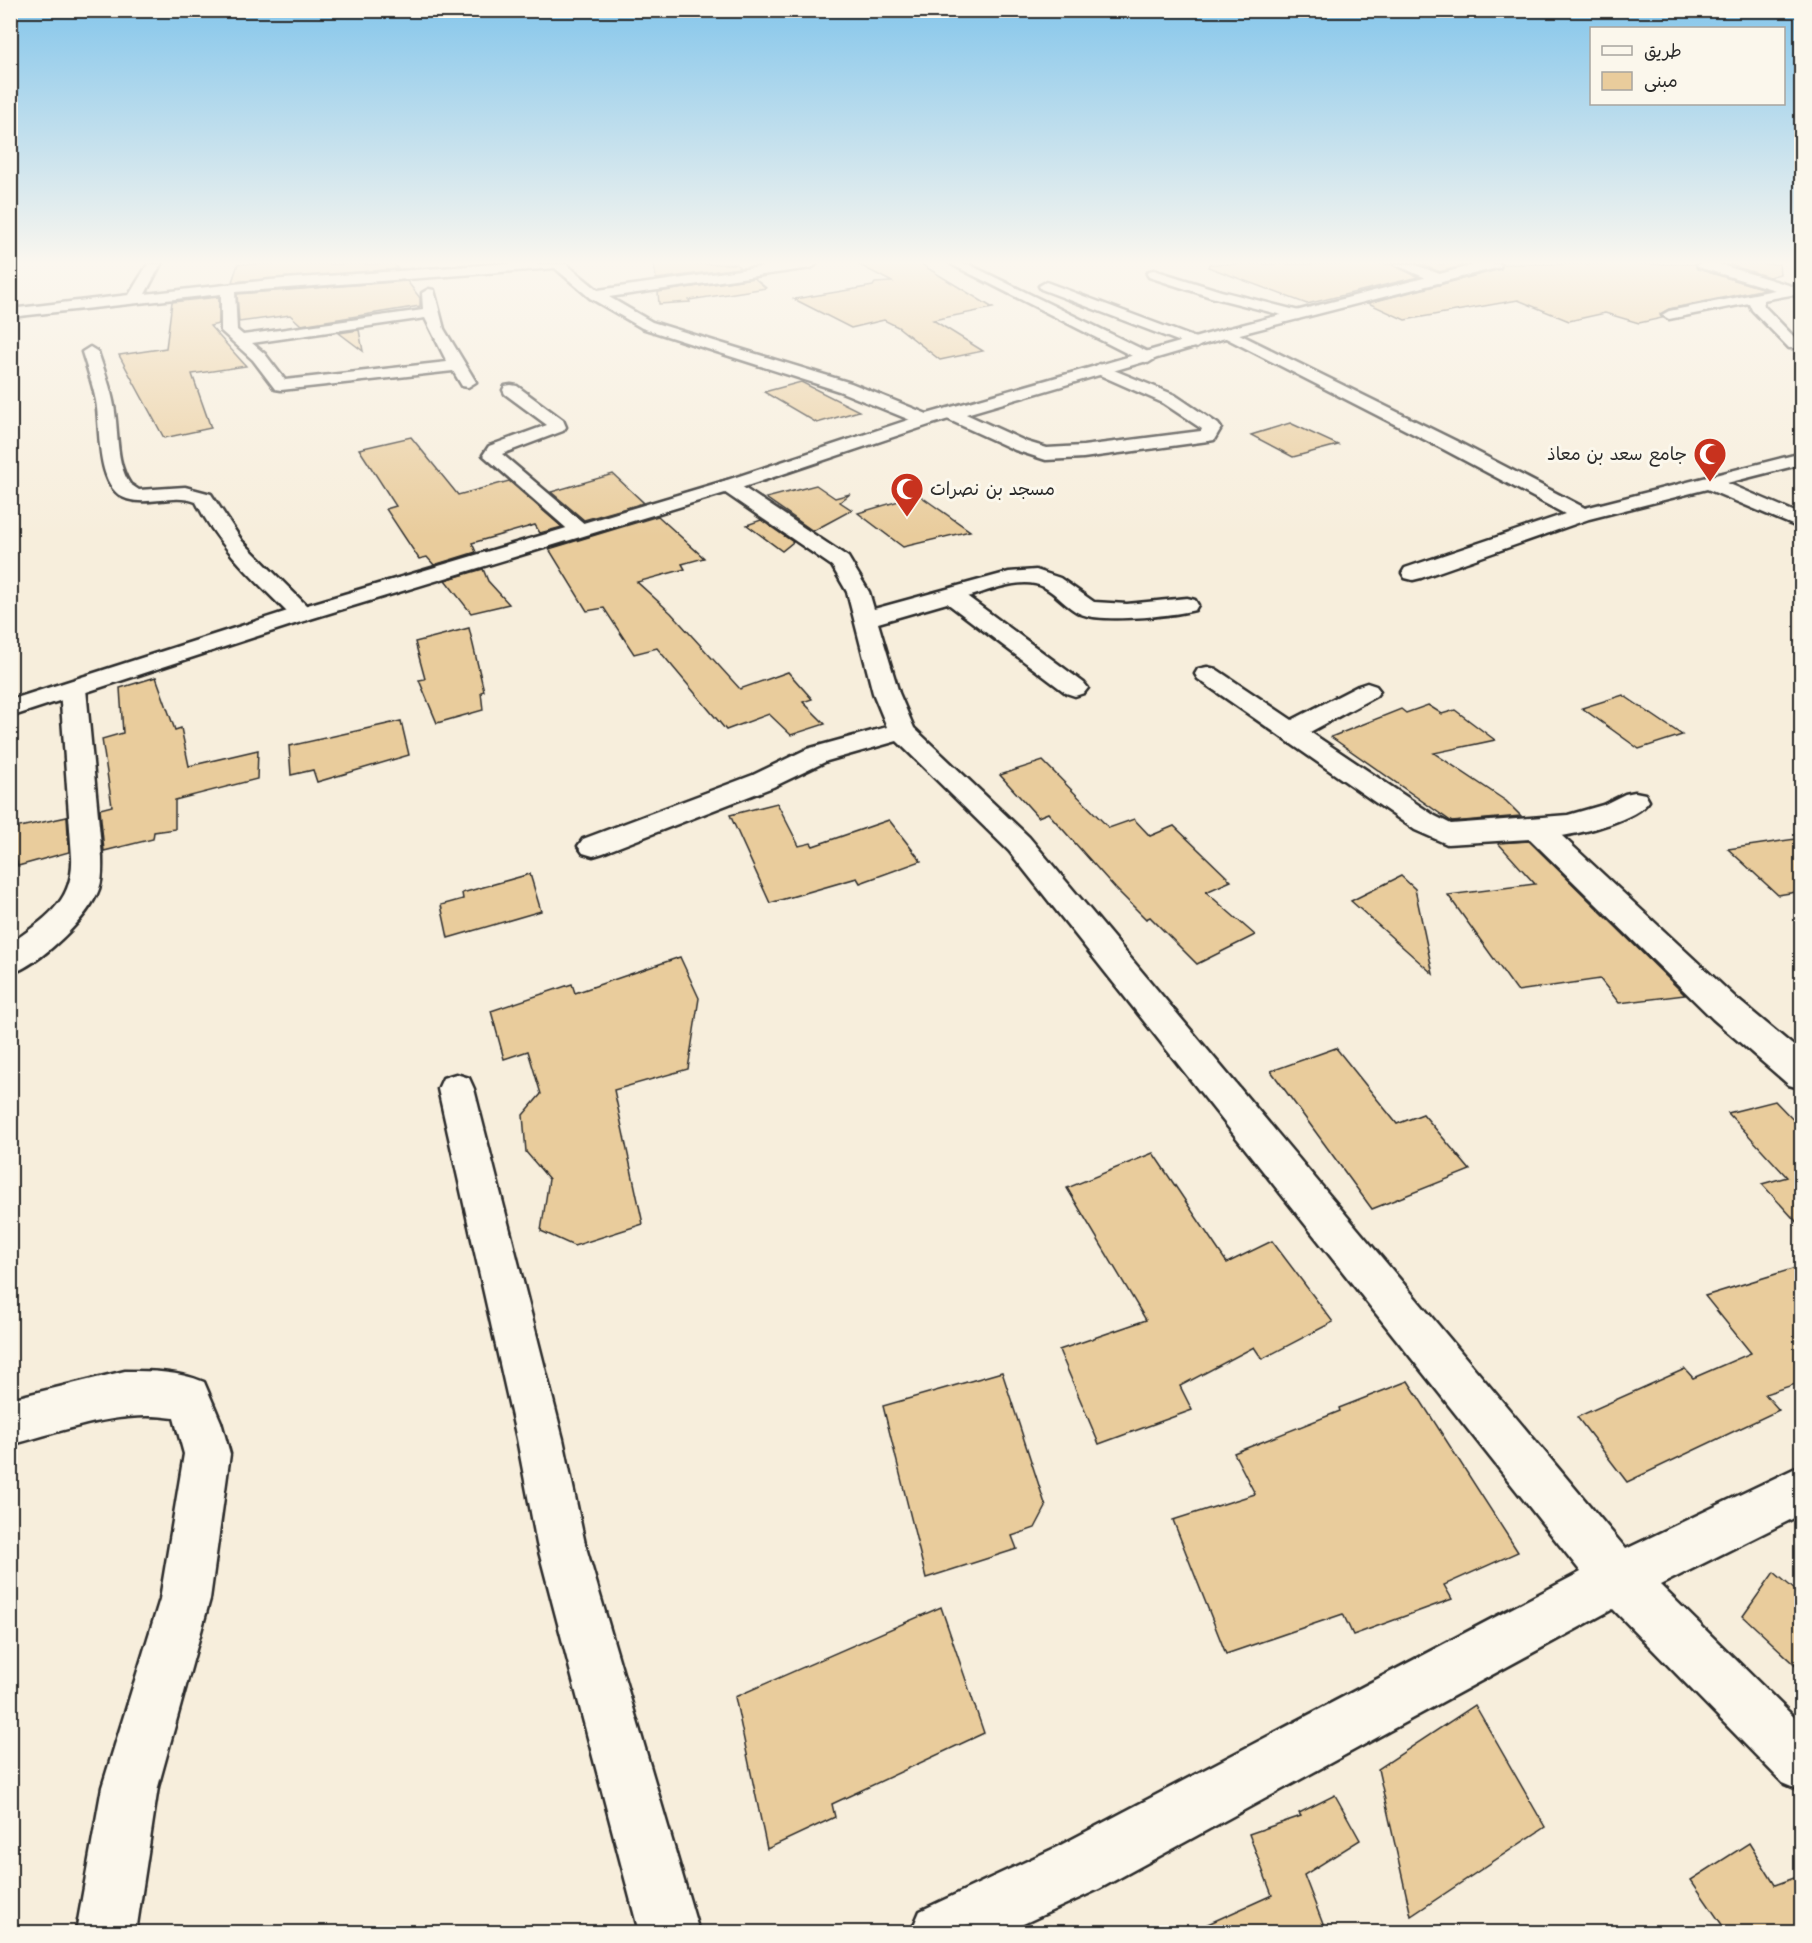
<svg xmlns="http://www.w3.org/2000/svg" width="1812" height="1943" font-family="'Playpen Sans','Playpen Sans Arabic',sans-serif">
	<rect width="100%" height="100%" fill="#f7eedc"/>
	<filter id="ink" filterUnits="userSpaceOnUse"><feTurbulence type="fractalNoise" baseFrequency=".0167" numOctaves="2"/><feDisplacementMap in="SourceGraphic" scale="12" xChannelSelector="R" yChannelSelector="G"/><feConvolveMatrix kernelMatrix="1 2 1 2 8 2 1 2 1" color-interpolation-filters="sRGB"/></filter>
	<g filter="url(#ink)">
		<g fill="#e9cc9c" stroke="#2b2b2b" stroke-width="1.5">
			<polygon points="238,264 394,264 398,269 232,282"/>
			<polygon points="654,264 736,264 740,268 656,279"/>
			<polygon points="858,264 921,264 993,308 933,320 983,351 940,360 898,327 884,320 851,328 794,299 873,286 875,283 892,282"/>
			<polygon points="1209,264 1392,264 1418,277 1307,304 1208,267"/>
			<polygon points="1420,264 1468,264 1440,272"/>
			<polygon points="1503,264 1695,264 1697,269 1765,289 1669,309 1660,314 1662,318 1639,323 1605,313 1569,321 1518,300 1405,320 1368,303 1501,269"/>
			<polygon points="1727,264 1779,264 1780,274 1769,277"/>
			<polygon points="754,278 766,288 689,300 690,302 659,304 658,292"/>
			<polygon points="407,281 420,298 420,306 301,325 290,315 239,322 237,294"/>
			<polygon points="219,297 219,324 210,326 246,366 192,374 211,428 164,438 119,355 166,348 172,302"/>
			<polygon points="359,330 363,351 339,333"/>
			<polygon points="801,382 859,411 817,423 764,392"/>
			<polygon points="1290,423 1338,445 1293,457 1251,435"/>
			<polygon points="411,437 458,495 509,481 562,527 540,533 535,525 472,543 476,552 434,565 427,557 419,559 386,509 396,506 359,449"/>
			<polygon points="613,474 644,503 584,520 551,492"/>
			<polygon points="816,485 835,498 850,494 840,502 852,510 813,531 766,498"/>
			<polygon points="919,495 970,531 903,547 858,513"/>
			<polygon points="658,516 704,558 682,564 685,569 637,582 671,613 740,689 788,672 812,699 803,702 825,724 791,735 769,714 726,730 657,648 634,654 604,608 587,611 549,549"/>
			<polygon points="761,520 793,542 782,551 747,525"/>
			<polygon points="483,569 488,581 509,604 471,613 445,580"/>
			<polygon points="469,628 484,691 481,692 483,710 437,723 419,680 425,679 415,642"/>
			<polygon points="156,677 175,730 181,728 189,766 258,750 257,779 175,800 175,829 154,832 153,839 104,851 100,809 112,806 102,739 123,733 120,688"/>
			<polygon points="1623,695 1682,735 1639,749 1582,708"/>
			<polygon points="1428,705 1442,714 1455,710 1495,740 1434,753 1506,801 1521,816 1452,822 1331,737 1401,709 1406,713"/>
			<polygon points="401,721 409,755 317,782 313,770 291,775 289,746"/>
			<polygon points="1043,761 1109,828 1134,819 1150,836 1174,826 1231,881 1206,892 1255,935 1197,964 1150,917 1146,919 1116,889 1048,813 1038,817 1000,775"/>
			<polygon points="777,803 799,846 811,843 813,846 889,820 921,861 860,883 857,878 770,903 730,815"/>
			<polygon points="67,817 69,852 18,866 10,841 10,829"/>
			<polygon points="1802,838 1802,891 1778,895 1728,849"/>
			<polygon points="1529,841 1685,995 1619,1003 1600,979 1517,991 1448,895 1535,884 1498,843"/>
			<polygon points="530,874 541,911 448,938 441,905 463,899 462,893"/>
			<polygon points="1401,876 1415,889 1433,974 1351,901"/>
			<polygon points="680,957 699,998 688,1069 614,1090 643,1224 574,1246 541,1231 549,1179 526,1152 523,1115 541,1094 528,1051 504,1059 491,1011 572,984 575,993"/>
			<polygon points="1336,1048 1397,1124 1423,1114 1470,1170 1372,1209 1271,1071"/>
			<polygon points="1775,1101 1802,1129 1802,1228 1762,1184 1787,1177 1728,1113"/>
			<polygon points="1153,1153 1227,1263 1272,1241 1333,1322 1262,1359 1254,1347 1180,1386 1192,1410 1099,1444 1059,1350 1146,1320 1067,1188"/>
			<polygon points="1802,1266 1802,1382 1765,1394 1779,1410 1627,1482 1577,1417 1685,1369 1693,1378 1751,1353 1705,1296"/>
			<polygon points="1002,1372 1046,1507 1035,1528 1012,1536 1017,1549 926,1578 883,1406"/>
			<polygon points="1408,1381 1518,1552 1444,1585 1452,1599 1353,1635 1343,1614 1226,1654 1173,1520 1255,1494 1234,1453 1340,1411 1339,1408"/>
			<polygon points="1774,1572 1802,1596 1802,1671 1743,1616"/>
			<polygon points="941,1607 984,1733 832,1804 835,1817 767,1849 735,1697"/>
			<polygon points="1475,1705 1545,1827 1411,1916 1378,1769"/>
			<polygon points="1335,1795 1360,1840 1304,1875 1326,1932 1190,1932 1272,1895 1249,1834 1301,1816 1299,1813"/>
			<polygon points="1749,1843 1775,1885 1802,1875 1802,1932 1727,1932 1691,1880"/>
		</g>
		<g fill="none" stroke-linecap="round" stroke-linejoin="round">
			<g stroke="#2b2b2b" stroke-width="5">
				<g id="street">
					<path d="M148 264H161L145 294 270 280 497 264H566L598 290 781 264H817L811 268 609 297 652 322 851 383 932 416 935 420 932 424H920L839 391 642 328 590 298 555 268 235 292 237 330 243 335 423 310 422 293 429 289 434 290 444 329 476 382 468 387 462 386 453 371 281 390 275 389 253 360 221 331V294L10 317V309L129 295ZM425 318 447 362 285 380 265 354 252 343Z"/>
					<polygon points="951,264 968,264 1154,355 1156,358 1148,363 1142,361"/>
					<polygon points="1394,264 1413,264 1445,276 1447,279 1440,283 1435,282"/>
					<polygon points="1154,270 1221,291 1303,312 1305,315 1298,319 1211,297 1149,277 1147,274 1149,271"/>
					<polygon points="1046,282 1201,340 1204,343 1196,348 1191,346 1041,289 1039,286"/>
					<polygon points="1799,285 1802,285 1802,293 1763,300 1764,306 1802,345 1799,348 1789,348 1752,310 1749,303 1669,319 1662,315 1669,311"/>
					<polygon points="1227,328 1456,441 1585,508 1802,453 1802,464 1727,483 1802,515 1802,529 1707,489 1589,519 1421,578 1413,580 1405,578 1402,573 1405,568 1565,514 1443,449 1222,336 1219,333"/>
					<path d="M90 347 98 352C104 370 111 388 114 406 119 432 115 462 130 484L139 490 185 487 211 494 242 541 310 609 314 614 310 619 302 621 294 619C258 583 219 548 196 502 174 493 150 506 127 499 95 488 101 428 96 401 93 385 87 368 82 352Z"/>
					<polygon points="1099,364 1175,395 1218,424 1221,428 1214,440 1208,441 1083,458 1046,460 1015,450 945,418 942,414 945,410 957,410 1027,442 1047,448 1083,446 1201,431 1202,429 1163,403 1093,372 1091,369"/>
					<polygon points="511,385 517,386 563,420 566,427 563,431 502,454 587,526 590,530 587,534 580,536 573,534 483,455 489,446 547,425 505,394 503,390 505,386"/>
					<path d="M728 480 735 482 848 557 869 592 874 609 1009 572 1036 570 1060 578 1094 602 1127 604 1187 598 1195 600 1198 605 1195 610C1171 616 1103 623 1081 614 1067 608 1057 594 1044 587 1022 576 989 591 968 597L1084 683 1088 688 1084 693 1075 696 1066 693 947 603 878 623 899 693 914 728 1029 837 1626 1549 1802 1465V1514L1660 1585 1802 1725V1791L1783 1783 1613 1609 1099 1889 1006 1932H911L920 1911 1057 1847 1581 1572 1009 851 897 741 827 761 773 787 603 853 593 856 583 853 578 846 583 839 753 775 807 749 887 727 873 693 847 592 832 566 721 490 718 486 721 482Z"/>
					<path d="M1207 667 1216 669 1292 720 1358 686 1367 683 1376 686 1380 691 1376 696 1310 732 1435 816 1451 824 1568 815 1603 805 1625 794 1635 792 1645 794 1649 801C1638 819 1583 833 1562 836L1737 999 1802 1053V1089L1789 1085 1713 1019 1530 839 1447 844 1415 830 1198 679 1195 674 1198 669Z"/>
					<path d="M73 681 82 684 86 689 102 857C102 867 103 879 99 889 89 918 39 965 10 974V944C44 919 74 903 72 857L60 689 64 684Z"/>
					<polygon points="456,1074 469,1078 474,1089 563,1439 585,1544 699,1932 639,1932 537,1544 517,1439 438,1089 443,1078"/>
					<path d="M125 1371C153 1371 178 1371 204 1382L221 1422 230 1454 210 1599 158 1787 136 1932H76L102 1787 160 1599 184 1454 174 1418C118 1409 64 1431 10 1445V1399Z"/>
				</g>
			</g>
			<g stroke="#2b2b2b" stroke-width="5">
				<g id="secondary">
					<polygon points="1478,264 1501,264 1500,267 1232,336 932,424 735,490 310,619 10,717 10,700 294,609 721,482 920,416 1222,330"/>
					<polygon points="1697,264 1718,264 1802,289 1802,298 1698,267"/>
				</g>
			</g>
			<use href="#street" fill="#fbf7ec" fill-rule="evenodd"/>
			<use href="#secondary" fill="#fbf7ec" fill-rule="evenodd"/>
		</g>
	</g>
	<linearGradient id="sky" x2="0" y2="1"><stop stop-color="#85c6eb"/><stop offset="0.49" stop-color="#fbf7ef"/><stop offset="1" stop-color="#fbf7ef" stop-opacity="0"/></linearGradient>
	<rect width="1812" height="536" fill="url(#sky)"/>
	<defs>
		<g id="mosque-pin" transform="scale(1.725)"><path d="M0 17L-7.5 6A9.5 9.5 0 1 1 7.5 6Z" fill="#c8321e" stroke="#fbf7ec"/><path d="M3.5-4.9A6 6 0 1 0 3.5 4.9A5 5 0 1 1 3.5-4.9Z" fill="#fff"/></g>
	</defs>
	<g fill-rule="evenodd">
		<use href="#mosque-pin" x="1710" y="454"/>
		<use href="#mosque-pin" x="907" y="489"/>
	</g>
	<g text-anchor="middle" stroke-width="6" stroke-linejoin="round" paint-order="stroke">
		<g font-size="18" fill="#2b2b2b" stroke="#fbf7ec" text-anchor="end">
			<text x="1687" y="460">جامع سعد بن معاذ</text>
			<text x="930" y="495" text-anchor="start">مسجد بن نصرات</text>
		</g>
	</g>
	<rect width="1812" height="1943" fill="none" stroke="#fbf7ec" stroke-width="36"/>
	<rect x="18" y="18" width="1776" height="1907" fill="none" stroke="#2b2b2b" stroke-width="2" filter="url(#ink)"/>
	<rect x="1590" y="27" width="195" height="78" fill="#fbf7ec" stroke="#a8a59f" stroke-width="1.5"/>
	<rect x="1602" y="46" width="30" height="9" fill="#fbf7ec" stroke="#a8a59f" stroke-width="1.5"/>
	<text x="1644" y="57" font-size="18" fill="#2b2b2b">طريق</text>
	<rect x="1602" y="72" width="30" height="18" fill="#e9cc9c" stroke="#a8a59f" stroke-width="1.5"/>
	<text x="1644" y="87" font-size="18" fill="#2b2b2b">مبنى</text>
</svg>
